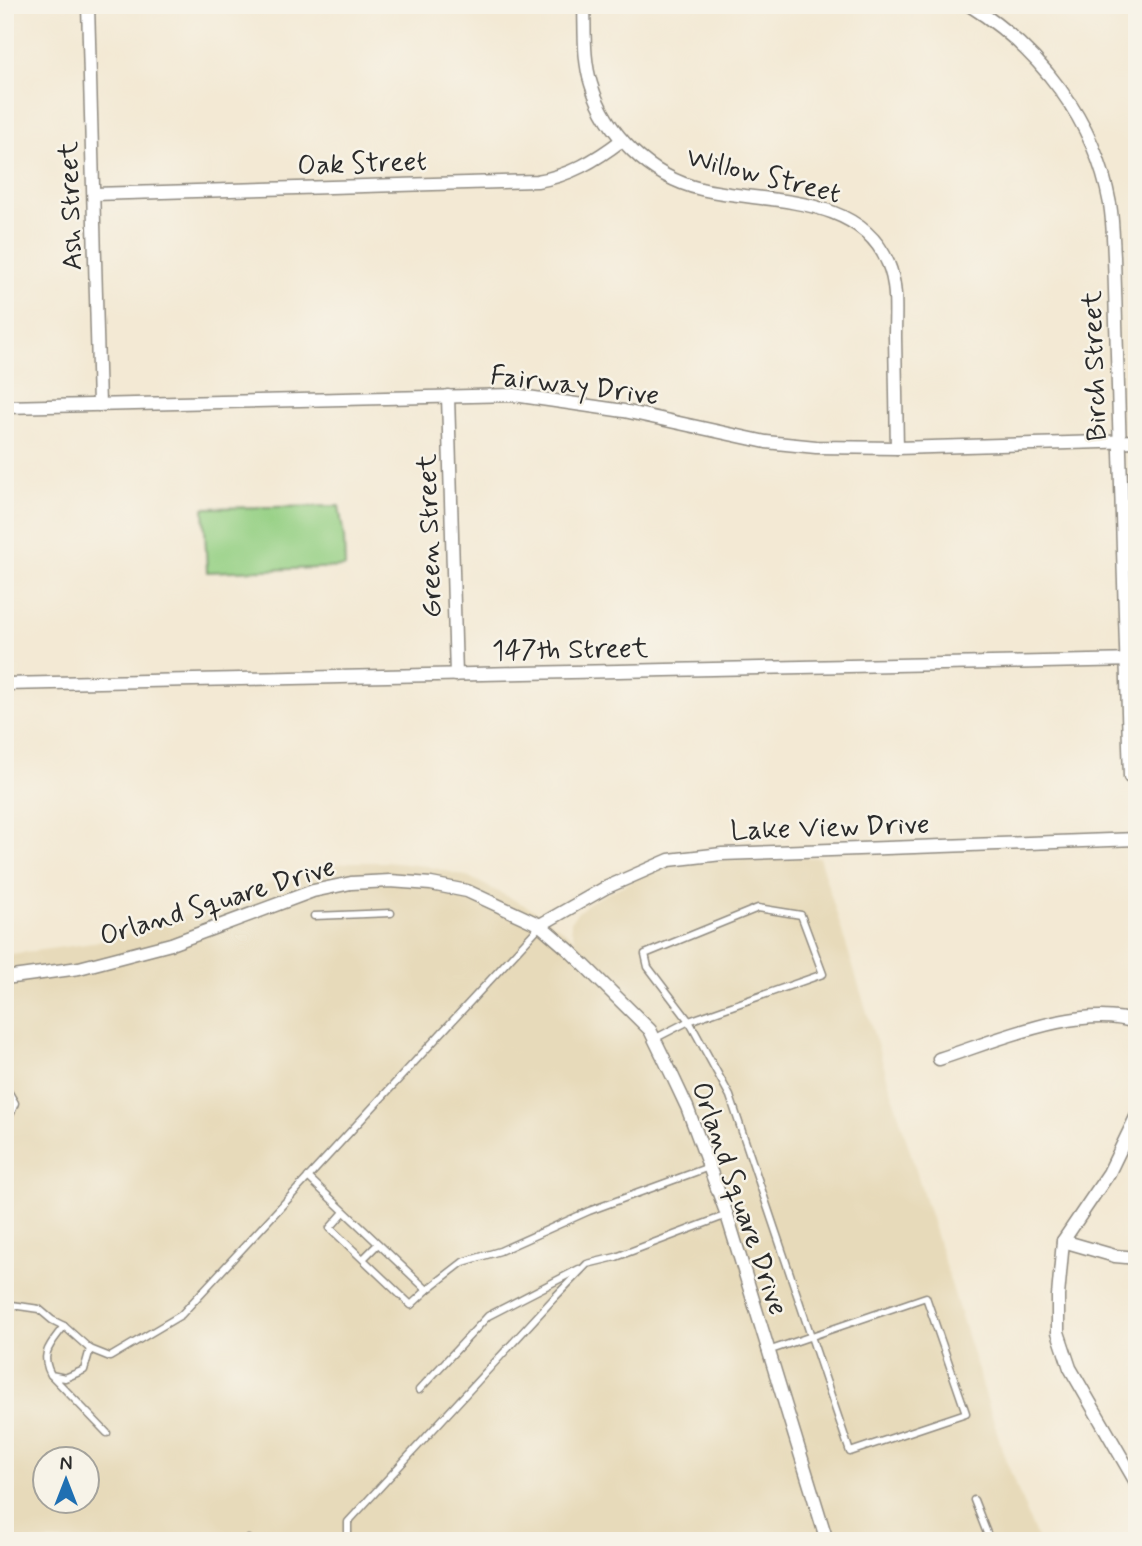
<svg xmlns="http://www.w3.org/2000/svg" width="1142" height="1546" font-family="Mynerve,sans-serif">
	<rect width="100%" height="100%" fill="#f7f3e8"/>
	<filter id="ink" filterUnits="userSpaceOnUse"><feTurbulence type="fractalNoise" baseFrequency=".0143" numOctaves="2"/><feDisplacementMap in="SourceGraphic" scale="14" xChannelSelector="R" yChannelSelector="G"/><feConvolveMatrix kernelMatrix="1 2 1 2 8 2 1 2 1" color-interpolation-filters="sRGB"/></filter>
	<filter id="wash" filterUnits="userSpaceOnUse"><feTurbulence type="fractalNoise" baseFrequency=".00686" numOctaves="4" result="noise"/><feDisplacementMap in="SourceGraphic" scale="28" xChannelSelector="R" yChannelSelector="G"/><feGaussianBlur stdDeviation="1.57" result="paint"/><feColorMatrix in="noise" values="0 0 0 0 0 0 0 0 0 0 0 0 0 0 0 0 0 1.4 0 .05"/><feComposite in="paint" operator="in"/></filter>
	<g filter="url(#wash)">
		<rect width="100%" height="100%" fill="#f3e9d4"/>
		<path fill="#e7daba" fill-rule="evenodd" d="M819 857 1005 1458 1038 1541H5V955L86 944 140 931 225 902 280 879 311 869 350 862H386L427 866 469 877 534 910 575 939 571 929V921L576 914 590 902 652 871 672 866 715 860ZM46 1458H88V1500H46Z"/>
		<polygon fill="#95d084" stroke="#607e58" stroke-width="2" points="339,506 344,537 345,567 207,572 204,508"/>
	</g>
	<g filter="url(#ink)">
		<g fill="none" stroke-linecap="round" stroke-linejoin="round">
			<g stroke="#8f8a80" stroke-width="9">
				<g id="lane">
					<polyline points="314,916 391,913"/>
					<polyline points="654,1039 689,1021 823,974 801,915 758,908 645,954 648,967 689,1021 730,1096 850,1452 966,1413 926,1297 768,1351"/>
					<polyline points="5,1086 15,1103 11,1113 5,1116"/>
					<polyline points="308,1177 427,1290 463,1262 500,1251 589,1211 709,1167"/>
					<polyline points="344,1212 330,1228 411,1305 427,1290"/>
					<polyline points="363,1259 378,1244"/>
					<polyline points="5,1304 39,1309 52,1320 64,1326 90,1349 110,1357 181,1315 540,926"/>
					<path d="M64 1326C51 1344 39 1353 51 1375L65 1378 84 1370 90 1349"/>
					<polyline points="53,1377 107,1433"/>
					<polyline points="419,1390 488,1316 579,1269"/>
					<polyline points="974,1500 990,1541"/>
					<polyline points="248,1539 249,1541"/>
					<polyline points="348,1541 348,1522 555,1297 587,1264 616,1257 727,1215"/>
				</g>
			</g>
			<g stroke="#8f8a80" stroke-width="15">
				<g id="street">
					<polyline points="88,5 99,405"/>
					<path d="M584 5C585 31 583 59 591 84 606 134 650 177 701 189 764 204 858 192 888 263 898 286 895 313 895 337 896 374 896 411 897 448"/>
					<path d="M969 5C1040 49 1095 121 1110 204 1113 222 1113 240 1114 257L1130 777"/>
					<path d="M94 194 537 181C569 176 596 160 622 140"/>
					<polyline points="448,396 456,675"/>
					<polyline points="5,407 514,395 624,411 766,442 816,447 897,448 1137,441"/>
					<polyline points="5,684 1137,660"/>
					<polyline points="540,925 605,888 669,860 722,854 1137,839"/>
					<polyline points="5,978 79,968 171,944 313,891 351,883 390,881 431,884 467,891 540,925 570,951 650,1030 671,1073 687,1107 727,1215 827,1541"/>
					<path d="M939 1059C993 1042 1083 1002 1137 1023"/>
					<polyline points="1137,1115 1109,1173 1063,1241 1058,1296 1058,1332 1070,1368 1137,1484"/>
					<polyline points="1063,1241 1115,1256 1137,1258"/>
				</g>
			</g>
			<use href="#lane" stroke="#fff" stroke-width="6"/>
			<use href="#street" stroke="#fff" stroke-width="12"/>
		</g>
	</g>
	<g text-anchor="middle" stroke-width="5" stroke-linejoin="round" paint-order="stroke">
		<g font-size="28" fill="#2b2b2b" stroke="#f7f3e8">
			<text transform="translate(362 162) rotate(-2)" y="10">Oak Street</text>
			<text transform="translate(764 174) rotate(14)" y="10">Willow Street</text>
			<text transform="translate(69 206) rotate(-92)" y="10">Ash Street</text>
			<text transform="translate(1093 366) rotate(-92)" y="10">Birch Street</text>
			<text transform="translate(575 384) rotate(7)" y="10">Fairway Drive</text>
			<text transform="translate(428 536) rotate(-92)" y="10">Green Street</text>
			<text transform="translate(570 648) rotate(-1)" y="10">147th Street</text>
			<text transform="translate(830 826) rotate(-2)" y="10">Lake View Drive</text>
			<text transform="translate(217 900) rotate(-17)" y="10">Orland Square Drive</text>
			<text transform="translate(741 1198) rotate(71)" y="10">Orland Square Drive</text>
		</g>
	</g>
	<rect width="1142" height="1546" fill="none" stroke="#f7f3e8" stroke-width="28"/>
	<g transform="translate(66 1480)"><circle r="33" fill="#f7f3e8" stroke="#a5a39c" stroke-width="2"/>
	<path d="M0-5L12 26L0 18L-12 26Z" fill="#1f6fb2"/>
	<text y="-10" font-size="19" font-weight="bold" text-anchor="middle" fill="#2b2b2b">N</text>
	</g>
</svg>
